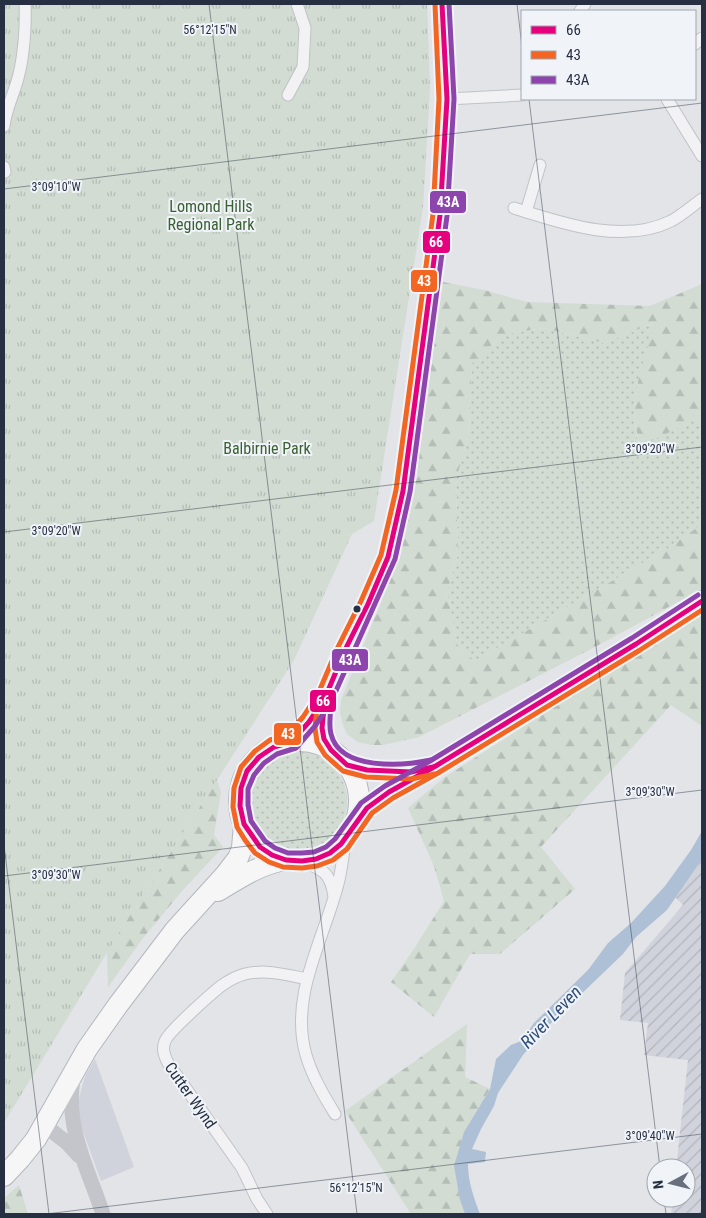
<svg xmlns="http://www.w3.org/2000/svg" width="706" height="1218" font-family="'Roboto Condensed',sans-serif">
	<defs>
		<pattern id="industrial-furrows" width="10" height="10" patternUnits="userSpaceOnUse" patternTransform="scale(1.25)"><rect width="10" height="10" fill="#d0d3db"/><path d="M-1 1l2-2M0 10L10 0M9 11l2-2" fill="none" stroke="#b3b5bd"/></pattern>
		<pattern id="grass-dots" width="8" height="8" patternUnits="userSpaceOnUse" patternTransform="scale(1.25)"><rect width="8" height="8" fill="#d2dcd2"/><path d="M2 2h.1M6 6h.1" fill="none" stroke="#b4bdb6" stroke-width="1.8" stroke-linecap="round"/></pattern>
		<pattern id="forest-firs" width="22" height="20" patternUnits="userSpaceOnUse" patternTransform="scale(1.25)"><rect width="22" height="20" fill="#d2dcd2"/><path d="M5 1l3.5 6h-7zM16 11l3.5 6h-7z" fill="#b4bdb6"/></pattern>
		<pattern id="park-tufts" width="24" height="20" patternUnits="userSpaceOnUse" patternTransform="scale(1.25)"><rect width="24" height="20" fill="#d2dcd2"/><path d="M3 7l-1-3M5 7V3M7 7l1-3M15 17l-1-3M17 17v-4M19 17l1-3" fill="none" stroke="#b4bdb6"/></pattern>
	</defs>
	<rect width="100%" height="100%" fill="#e2e4e8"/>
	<polygon fill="#d0d3db" points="95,1059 134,1167 101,1181 80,1123 78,1102 85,1076"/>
	<polygon fill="url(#industrial-furrows)" points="702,859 702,1214 671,1214 673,1198 686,1198 686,1168 676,1168 688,1060 644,1055 648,1023 620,1020 625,973 683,905 675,897"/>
	<g fill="url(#grass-dots)">
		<polygon points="655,323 638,382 634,419 639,446 702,417 702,524 667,549 475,661 458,647 447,592 458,555 456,479 469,435 472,363 504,334 544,328 604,343"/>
		<circle cx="298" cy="801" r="49"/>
	</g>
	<g fill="url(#forest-firs)">
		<polygon points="443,282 484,290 527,302 650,306 702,284 702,417 640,446 634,419 638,382 654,323 604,343 544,328 504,334 472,363 469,435 456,479 458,555 447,592 458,647 475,661 667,549 702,524 702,589 593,648 419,737 383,745 371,745 358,742 347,734 343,725 340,713 341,700 396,565 403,537 416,474"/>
		<polygon points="702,612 702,726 671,705 541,847 575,889 500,954 470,954 434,1017 391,982 414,949 444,901 434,866 408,808 445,777"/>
		<polygon points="217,780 221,792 214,835 223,847 182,891 143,938 108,987 107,951"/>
		<polygon points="467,1024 465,1077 490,1089 464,1132 460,1200 465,1214 411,1214 345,1111"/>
		<polygon points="19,1185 28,1214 4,1214 4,1198"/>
	</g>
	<polygon fill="url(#park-tufts)" points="4,4 427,4 430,89 423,207 374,521 352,534 294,660 120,931 4,1123"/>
	<path fill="#aec0d5" d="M702 831V859L667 910 636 937 623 954 552 1022 523 1055 498 1093 494 1106 481 1129 472 1149 486 1152 485 1162 468 1164C468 1182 474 1198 480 1214H465L460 1200 454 1166 464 1132 490 1089 496 1059 511 1045 521 1041 534 1023 588 970 608 943 631 923 665 886 691 850Z"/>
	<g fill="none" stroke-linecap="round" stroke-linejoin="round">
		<g stroke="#c0c2c6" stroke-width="13">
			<g id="street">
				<polyline points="580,11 585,4"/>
				<polyline points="695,44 702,38"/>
				<polyline points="288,95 303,67 305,28 297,4"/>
				<polyline points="447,99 522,95"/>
				<polyline points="667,99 702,156"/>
				<path d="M4 126C6 108 15 92 19 74 24 54 26 24 25 4"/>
				<polyline points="4,167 5,172"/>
				<path d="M514 208C561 223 623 245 671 221 682 215 692 206 702 199"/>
				<polyline points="526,212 540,165"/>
				<path d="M302 861C323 870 330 872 334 896"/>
				<path d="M335 1114C324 1096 312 1076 306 1055 289 996 324 939 338 884 342 869 343 853 346 838"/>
				<path d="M267 1214 257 1199 242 1168 168 1063C164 1055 162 1049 165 1041 169 1031 211 994 221 986 228 981 237 976 245 974 266 969 287 975 307 979"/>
			</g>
		</g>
		<g stroke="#b4b7bd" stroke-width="22">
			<g id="highway">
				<circle cx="299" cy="801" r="60"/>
				<path d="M347 765C372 771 399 775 424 769"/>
				<polyline points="351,831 367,808 389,792 434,767 636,644 702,601"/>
				<path d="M218 891C240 878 260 864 286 860"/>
				<polyline points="4,1176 20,1159 36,1139 87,1049 118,1005 175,930 225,875 238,858 242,848 244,824"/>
			</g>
		</g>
		<use href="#street" stroke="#f2f2f4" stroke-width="11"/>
		<g stroke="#c3c5ca" stroke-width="15">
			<path d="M324 702C321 722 321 732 331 750"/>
			<polyline points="291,742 309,722 325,698 345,650 368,604 388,557 403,491 440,215 447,99 442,4"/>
			<path d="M73 1079C65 1128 88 1169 103 1214"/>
			<polyline points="44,1125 66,1142 79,1156"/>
		</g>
		<use href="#highway" stroke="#f6f6f7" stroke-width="20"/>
		<g stroke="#f0f3f7" stroke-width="9">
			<g id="bus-1">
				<polyline points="442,4 447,99 440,215 403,491 388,557 368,604 345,650 325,698 309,722 291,742 274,747 259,757 247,771 241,788 240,806 244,824 260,847 272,855 286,860 302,861 316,859 330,853 341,844 367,808 389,792 434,767 636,644 702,601"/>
				<polyline points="325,698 322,728 324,739 331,750 347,765 367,770 411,772 433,767"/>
			</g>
		</g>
		<g stroke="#f0f3f7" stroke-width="9">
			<g id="bus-2">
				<polyline points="435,4 439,99 433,214 396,490 381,555 361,601 338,647 318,694 303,717 287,735 270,740 255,751 241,767 234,788 233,807 237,827 245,840 255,853 269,862 283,867 302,868 317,866 333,860 347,849 372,813 393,798 438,773 640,650 702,610"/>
				<polyline points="318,697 315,728 317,742 325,755 343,771 366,777 411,779 435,774"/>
			</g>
		</g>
		<g stroke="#f0f3f7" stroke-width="9">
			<g id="bus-3">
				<polyline points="449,4 454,99 447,216 410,492 395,559 331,702 315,726 296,748 277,754 264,763 254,775 248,789 248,805 251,821 265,841 275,848 288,853 302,853 314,852 326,847 335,839 361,803 385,786 430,761 632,638 698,595"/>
				<path d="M332 699C331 710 328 723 331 734 340 771 403 766 431 760"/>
			</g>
		</g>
		<use href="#bus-1" stroke="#e5007d" stroke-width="5"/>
		<use href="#bus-2" stroke="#f26522" stroke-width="5"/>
		<use href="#bus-3" stroke="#8e44ad" stroke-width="5"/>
	</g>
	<path fill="none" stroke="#273043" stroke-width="1" stroke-opacity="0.45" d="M209 4 357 1214M517 4 522 47M529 99 660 1168M4 189 702 103M4 532 702 447M4 845 49 1214M4 876 702 790M664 1198 666 1214M46 1214 702 1134"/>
	<circle fill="#273043" stroke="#f0f3f7" stroke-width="2" cx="357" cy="609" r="4.5"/>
	<g text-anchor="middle" stroke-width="4" stroke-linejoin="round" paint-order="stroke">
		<g font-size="16" fill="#3a6033" stroke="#f0f3f7">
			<text x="211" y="212">Lomond Hills<tspan x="211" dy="18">Regional Park</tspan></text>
			<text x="267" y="454">Balbirnie Park</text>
		</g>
		<g font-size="16" fill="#273043" stroke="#f0f3f7">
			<text transform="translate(191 1095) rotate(55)" y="6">Cutter Wynd</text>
		</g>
		<g font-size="18" font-style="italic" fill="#2e4d7a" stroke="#f0f3f7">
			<text transform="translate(551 1017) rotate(-46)" y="6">River Leven</text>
		</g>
	</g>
	<g font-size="12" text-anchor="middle" fill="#273043" stroke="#f0f3f7" stroke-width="4" stroke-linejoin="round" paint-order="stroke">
		<text x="210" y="34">56°12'15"N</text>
		<text x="56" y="191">3°09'10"W</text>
		<text x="650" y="453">3°09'20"W</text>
		<text x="56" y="535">3°09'20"W</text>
		<text x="650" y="796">3°09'30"W</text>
		<text x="56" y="879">3°09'30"W</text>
		<text x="650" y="1140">3°09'40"W</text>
		<text x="356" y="1192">56°12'15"N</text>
	</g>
	<g stroke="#f0f3f7" stroke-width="2">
		<rect x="429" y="190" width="38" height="24" rx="5" fill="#8e44ad"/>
		<rect x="422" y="230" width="29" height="24" rx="5" fill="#e5007d"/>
		<rect x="410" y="269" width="28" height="24" rx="5" fill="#f26522"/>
		<rect x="331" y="648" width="38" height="24" rx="5" fill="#8e44ad"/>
		<rect x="309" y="689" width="28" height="24" rx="5" fill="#e5007d"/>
		<rect x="273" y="722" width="29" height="24" rx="5" fill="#f26522"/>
	</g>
	<g font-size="14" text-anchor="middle" font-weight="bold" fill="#fff">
		<text x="448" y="207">43A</text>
		<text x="436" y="247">66</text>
		<text x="424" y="286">43</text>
		<text x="350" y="665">43A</text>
		<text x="323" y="706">66</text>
		<text x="288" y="739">43</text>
	</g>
	<rect width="706" height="1218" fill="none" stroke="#273043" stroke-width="10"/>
	<rect x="521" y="10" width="175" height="90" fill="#f0f3f7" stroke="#a0a5af"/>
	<rect x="531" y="26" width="25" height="8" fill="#e5007d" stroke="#a0a5af"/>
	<text x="566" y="35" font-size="15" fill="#273043">66</text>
	<rect x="531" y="51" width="25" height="8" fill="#f26522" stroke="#a0a5af"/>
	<text x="566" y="60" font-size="15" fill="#273043">43</text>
	<rect x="531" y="76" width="25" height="8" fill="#8e44ad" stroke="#a0a5af"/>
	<text x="566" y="85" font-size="15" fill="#273043">43A</text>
	<g transform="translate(671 1183) rotate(263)"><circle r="24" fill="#f0f3f7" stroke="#a0a5af"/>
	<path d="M0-4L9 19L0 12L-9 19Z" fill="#686f7d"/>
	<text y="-8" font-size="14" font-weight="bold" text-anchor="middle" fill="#273043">N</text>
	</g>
</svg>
